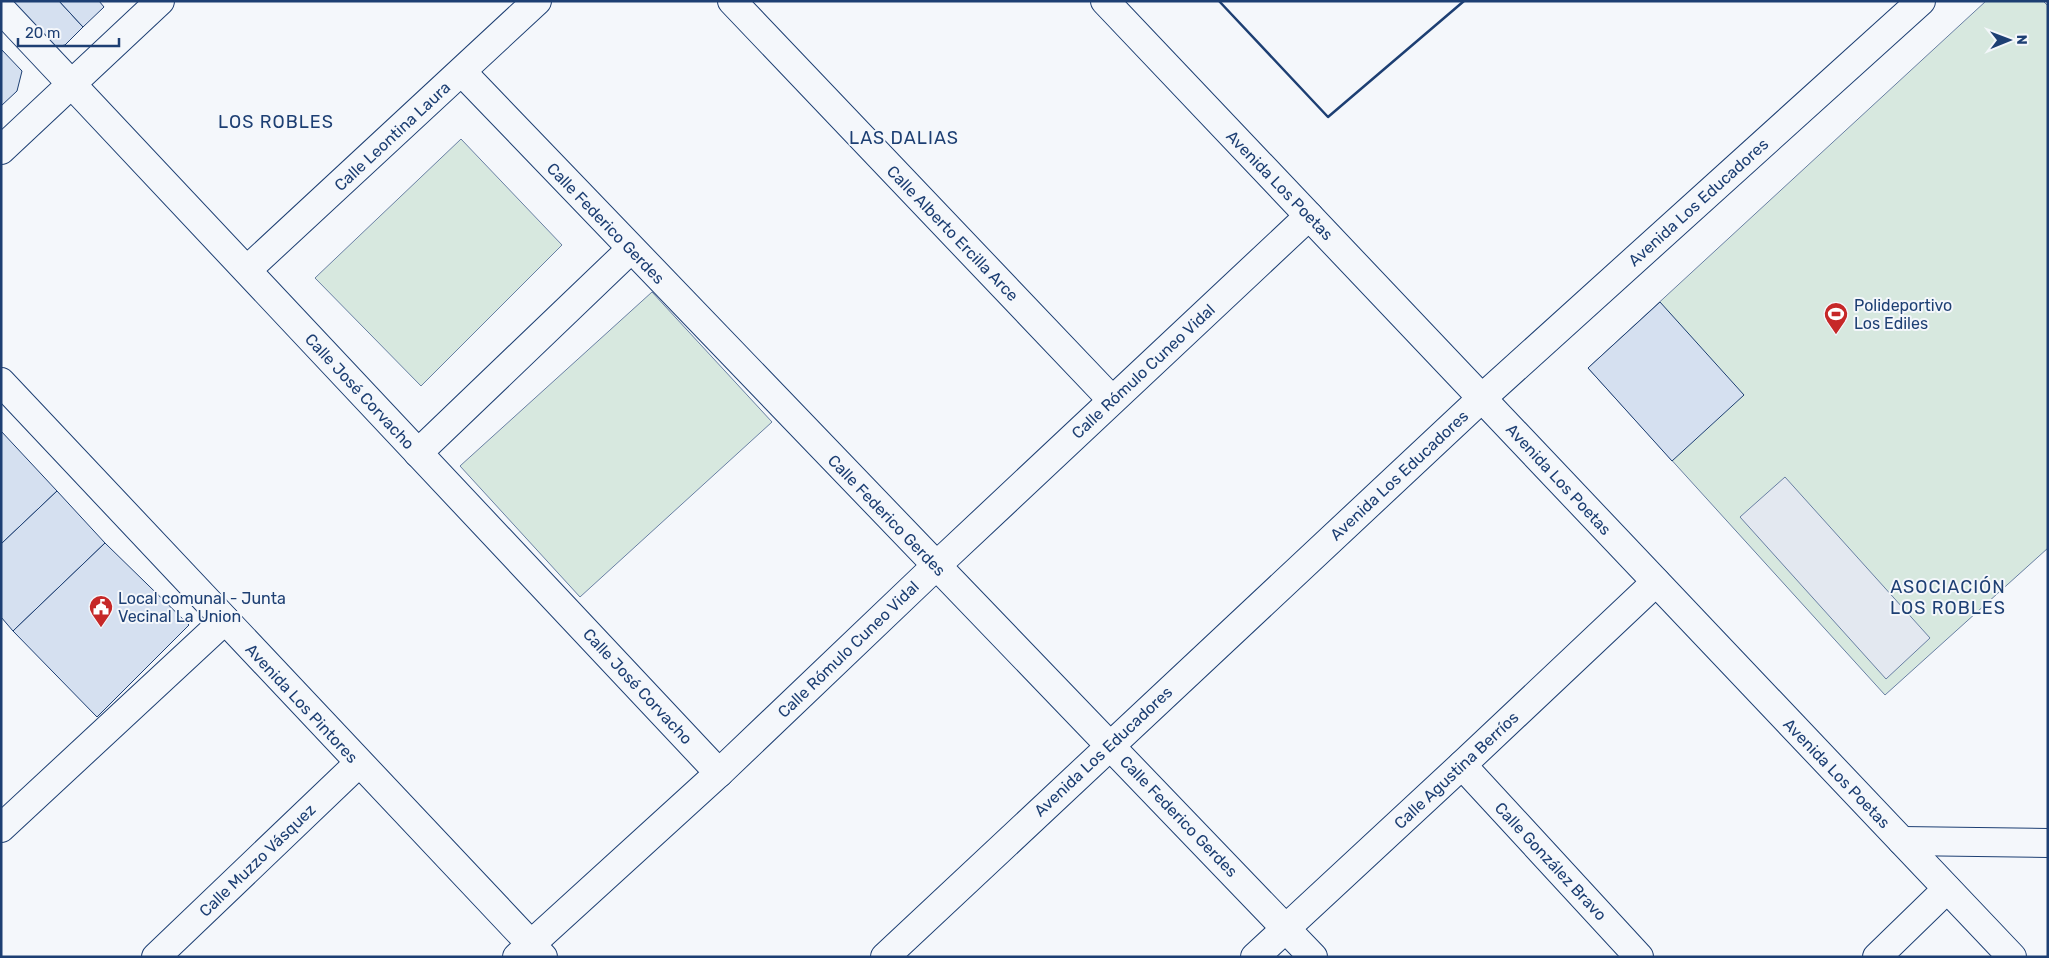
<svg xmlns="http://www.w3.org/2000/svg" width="2049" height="958" font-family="Rubik,sans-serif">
	<rect width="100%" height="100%" fill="#f4f7fb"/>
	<g fill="#d7e8df" stroke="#687fa3">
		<polygon points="1986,1 2043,1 2048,6 2048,548 1885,695 1588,368"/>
		<polygon points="461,139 562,245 421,386 315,278"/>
		<polygon points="652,292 772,422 580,597 460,466"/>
	</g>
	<polygon fill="#e3e8f0" stroke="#687fa3" points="1785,477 1930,638 1886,679 1740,517"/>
	<g fill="#d5e0f0" stroke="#1d3f73">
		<polygon points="7,1 59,1 83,27 65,45 51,48"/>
		<polygon points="59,1 99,1 104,7 83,27"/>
		<polygon points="1,49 22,71 17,91 1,106"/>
		<polygon points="1660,302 1744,395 1672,461 1588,368"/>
		<polygon points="1,431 57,491 1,544"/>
		<polygon points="57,491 105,543 13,631 1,617 1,544"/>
		<polygon points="105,543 189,625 97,717 13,631"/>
	</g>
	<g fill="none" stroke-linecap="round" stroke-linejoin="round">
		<g stroke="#1d3f73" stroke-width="30">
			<g id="minor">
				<polyline points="732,1 1112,400"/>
				<polyline points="1105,1 2012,957"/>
				<polyline points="1,9 719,773"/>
				<polyline points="462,72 1313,957"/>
				<polyline points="1,150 160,1"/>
				<polyline points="247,270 537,1"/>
				<polyline points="1,382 543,957"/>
				<polyline points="418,453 631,249"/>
				<polyline points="1462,765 1639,957"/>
				<polyline points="1,828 225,620"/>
				<polyline points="1902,841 2048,843"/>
				<polyline points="156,957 359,763"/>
				<polyline points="517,957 719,773 936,566 1309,216"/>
				<polyline points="885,957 1482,398 1921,1"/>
				<polyline points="1255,957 1462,765 1656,582"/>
				<polyline points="1877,957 1947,889"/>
			</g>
		</g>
		<use href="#minor" stroke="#f4f7fb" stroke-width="28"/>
		<polyline stroke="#1d3f73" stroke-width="2.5" points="1219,1 1328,117 1464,1"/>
	</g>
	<defs>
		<g id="stadium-pin" transform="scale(1.25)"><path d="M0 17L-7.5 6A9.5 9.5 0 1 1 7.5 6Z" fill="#c62828" stroke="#f4f7fb"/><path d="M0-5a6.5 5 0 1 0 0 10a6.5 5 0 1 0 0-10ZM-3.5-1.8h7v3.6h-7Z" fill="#fff"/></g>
		<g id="civic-pin" transform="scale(1.25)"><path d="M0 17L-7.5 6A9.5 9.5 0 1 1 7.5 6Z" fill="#c62828" stroke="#f4f7fb"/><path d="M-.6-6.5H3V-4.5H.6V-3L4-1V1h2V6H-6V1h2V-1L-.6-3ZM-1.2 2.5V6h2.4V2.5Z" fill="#fff"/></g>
	</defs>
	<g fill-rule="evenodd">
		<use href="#stadium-pin" x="1836" y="314"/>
		<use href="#civic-pin" x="101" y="607"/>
	</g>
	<g text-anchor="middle" stroke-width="4" stroke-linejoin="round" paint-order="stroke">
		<g font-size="16" fill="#1d3f73" stroke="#f4f7fb">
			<text transform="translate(392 136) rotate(-43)" y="6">Calle Leontina Laura</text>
			<text transform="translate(1280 185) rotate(46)" y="6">Avenida Los Poetas</text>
			<text transform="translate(1698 202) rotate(-42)" y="6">Avenida Los Educadores</text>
			<text transform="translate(606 223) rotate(46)" y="6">Calle Federico Gerdes</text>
			<text transform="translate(953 233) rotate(46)" y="6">Calle Alberto Ercilla Arce</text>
			<text transform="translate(1143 371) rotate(-43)" y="6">Calle Rómulo Cuneo Vidal</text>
			<text transform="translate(360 391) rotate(47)" y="6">Calle José Corvacho</text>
			<text transform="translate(1399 475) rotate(-43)" y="6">Avenida Los Educadores</text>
			<text transform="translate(1559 479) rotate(47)" y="6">Avenida Los Poetas</text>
			<text transform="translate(887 515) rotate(46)" y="6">Calle Federico Gerdes</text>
			<text transform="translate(848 649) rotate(-44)" y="6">Calle Rómulo Cuneo Vidal</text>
			<text transform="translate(638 686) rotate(47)" y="6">Calle José Corvacho</text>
			<text transform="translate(302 703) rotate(47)" y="6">Avenida Los Pintores</text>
			<text transform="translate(1103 751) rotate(-43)" y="6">Avenida Los Educadores</text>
			<text transform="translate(1456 770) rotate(-43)" y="6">Calle Agustina Berríos</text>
			<text transform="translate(1837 773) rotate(46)" y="6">Avenida Los Poetas</text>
			<text transform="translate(1179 816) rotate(46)" y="6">Calle Federico Gerdes</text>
			<text transform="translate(257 860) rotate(-44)" y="6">Calle Muzzo Vásquez</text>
			<text transform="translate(1551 861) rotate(47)" y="6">Calle González Bravo</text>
		</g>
		<g font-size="16" fill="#1d3f73" stroke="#f4f7fb" text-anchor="start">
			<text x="1854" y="311">Polideportivo<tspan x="1854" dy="18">Los Ediles</tspan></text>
			<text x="118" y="604">Local comunal - Junta<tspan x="118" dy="18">Vecinal La Union</tspan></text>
		</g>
		<g font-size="18" letter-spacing="1" fill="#1d3f73" stroke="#f4f7fb">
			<text x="276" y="128">LOS ROBLES</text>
			<text x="904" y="144">LAS DALIAS</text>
			<text x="1948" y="593">ASOCIACIÓN<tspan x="1948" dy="21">LOS ROBLES</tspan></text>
		</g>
	</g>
	<rect width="2049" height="958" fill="none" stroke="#1d3f73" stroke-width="5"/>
	<g transform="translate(2009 40) rotate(89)" stroke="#f4f7fb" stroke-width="4" paint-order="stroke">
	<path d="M0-4L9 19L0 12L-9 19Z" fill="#1d3f73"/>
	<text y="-8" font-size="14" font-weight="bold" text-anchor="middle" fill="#1d3f73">N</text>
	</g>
	<path d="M18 38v8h101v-8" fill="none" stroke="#1d3f73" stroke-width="2.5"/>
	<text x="25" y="38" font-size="15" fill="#1d3f73" stroke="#f4f7fb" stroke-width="4" paint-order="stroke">20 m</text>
</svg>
